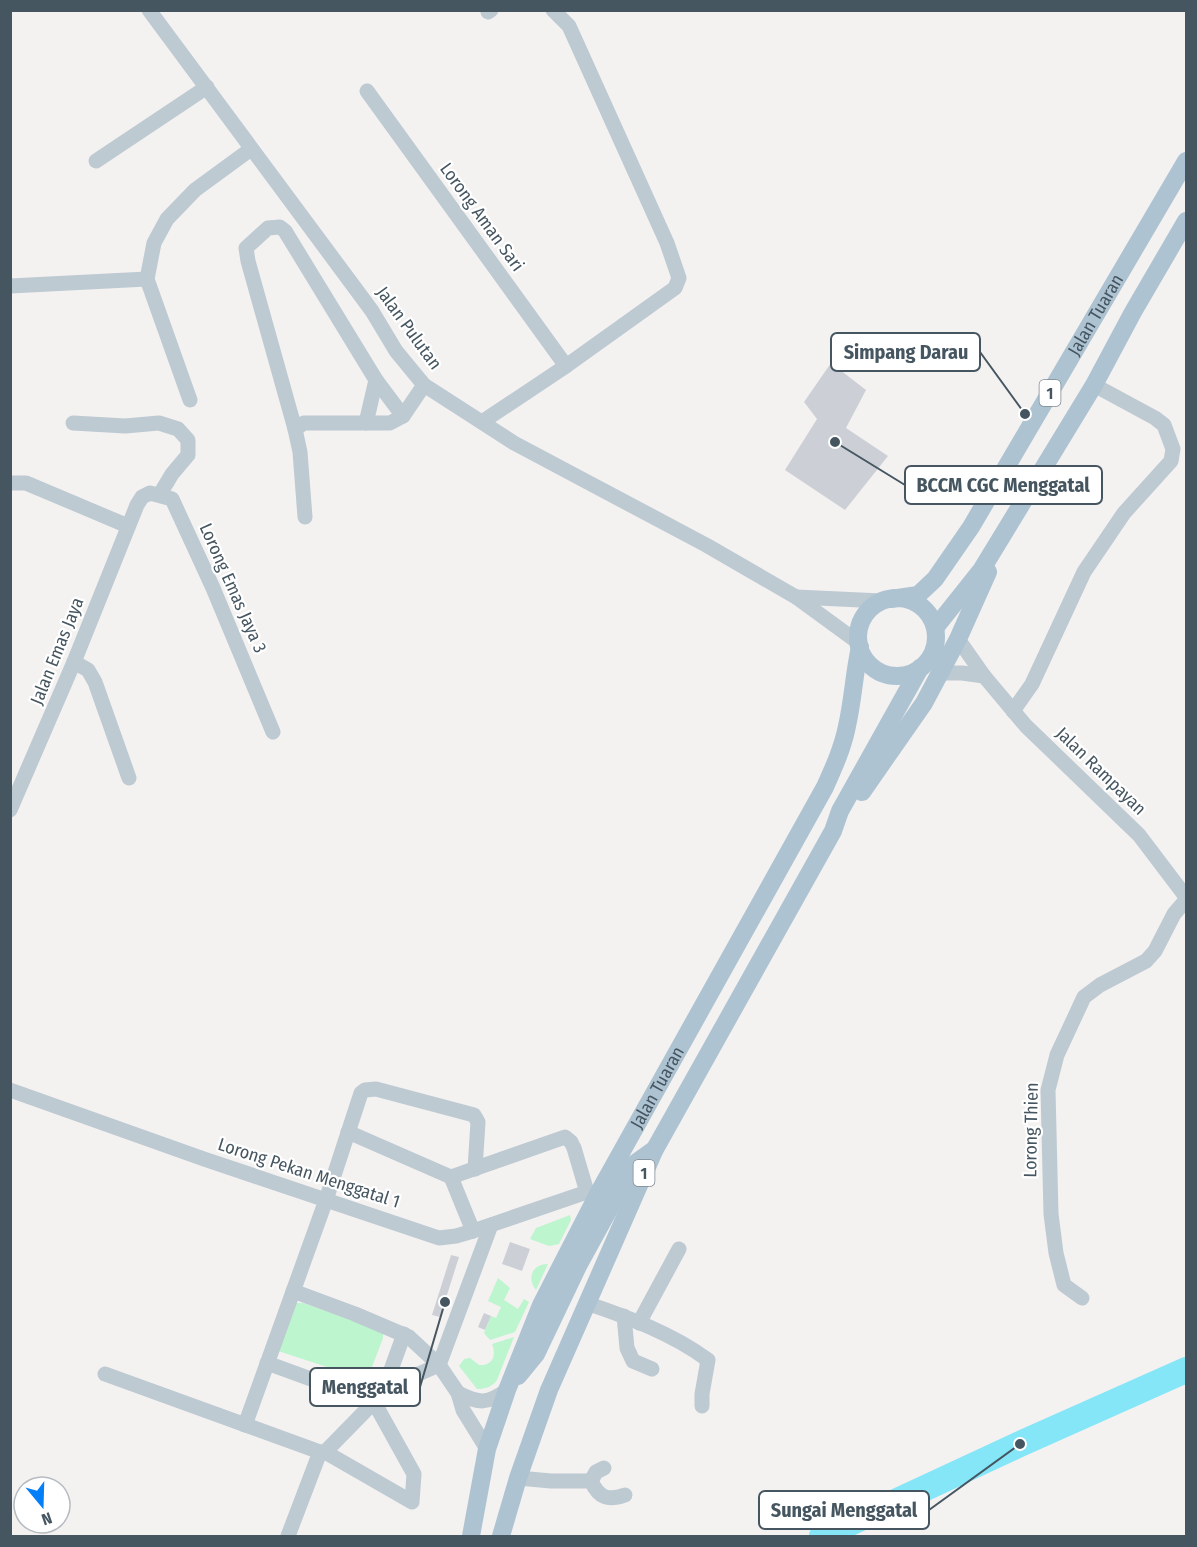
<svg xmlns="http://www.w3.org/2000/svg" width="1197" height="1547" font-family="'Fira Sans Condensed',sans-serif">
	<rect width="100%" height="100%" fill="#f4f1f1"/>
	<g fill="#bcf5ce">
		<polygon points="570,1215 571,1220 559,1244 549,1246 530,1239 536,1228"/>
		<path d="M548 1264 536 1290C526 1277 533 1264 548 1264Z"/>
		<polygon points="498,1278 510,1288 504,1300 518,1309 524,1299 529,1302 515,1332 490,1340 484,1333 491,1316 496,1318 501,1307 488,1301"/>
		<polygon points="296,1303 303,1303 380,1330 383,1332 383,1338 367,1380 275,1350"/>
		<path d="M514 1337 497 1380C492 1387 485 1389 477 1389L459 1366 464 1359 470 1358 479 1365C492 1366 497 1356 492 1344Z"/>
	</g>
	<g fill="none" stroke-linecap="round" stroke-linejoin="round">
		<polyline stroke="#84e6f7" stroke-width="26" points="822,1536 1020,1444 1186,1370"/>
	</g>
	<g fill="#ccd0d6">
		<polygon points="831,363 866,390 846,428 888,456 845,510 785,470 817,419 804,402"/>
		<polygon points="510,1242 530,1249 522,1271 502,1264"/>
		<polygon points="451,1255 459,1257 440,1317 432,1315"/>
		<polygon points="484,1313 491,1316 485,1330 478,1327"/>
	</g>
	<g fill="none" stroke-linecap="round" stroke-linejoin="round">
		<g stroke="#bdcad2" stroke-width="15">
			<polyline points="149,10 372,311 396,351 424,385 514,443 706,545 796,597 859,643"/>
			<polyline points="488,12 491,10"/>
			<polyline points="367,91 566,366"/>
			<polyline points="96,161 207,87"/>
			<polyline points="10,286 147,279"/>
			<polyline points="376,380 403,416"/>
			<polyline points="190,400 147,279 154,243 167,219 195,190 251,149"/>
			<polyline points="482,422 566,366 675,288 679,278 667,243 569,26 553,10"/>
			<polyline points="73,423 125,426 159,423 178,429 188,440 188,455 172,474 160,494"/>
			<polyline points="295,429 248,261 246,248 268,228 280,227 285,231 376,380 366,423"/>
			<polyline points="10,483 26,483 128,526"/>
			<polyline points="305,517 300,452 295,429 304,423 390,423 403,416 424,385"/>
			<polyline points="796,597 882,601"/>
			<polyline points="958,639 984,676 1026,726 1139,835 1186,897"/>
			<polyline points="74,662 88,670 95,682 129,778"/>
			<polyline points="940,673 962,673 984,676"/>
			<polyline points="1013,711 1032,684 1084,572 1124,513 1171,461 1173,449 1164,425 1155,418 1094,385"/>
			<polyline points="10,810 74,662 137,505 142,497 150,493 172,499 213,588 273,732"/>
			<polyline points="10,1090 204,1159 439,1238 456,1236 473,1231 587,1192 598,1194"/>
			<polyline points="348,1132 451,1177 565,1137 571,1142 574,1148 587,1192"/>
			<polyline points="451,1177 473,1231"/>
			<polyline points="293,1291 355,1314 409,1337 439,1365 458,1393 463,1410 487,1449"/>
			<polyline points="1082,1298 1064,1285 1056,1253 1051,1214 1048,1090 1057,1055 1084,997 1100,985 1146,961 1155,951 1174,914 1186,900"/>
			<path d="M586 1303C628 1317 673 1334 708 1360L702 1394V1406"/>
			<polyline points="624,1316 627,1348 633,1361 652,1369"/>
			<polyline points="639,1323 679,1249"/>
			<polyline points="105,1374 320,1452 325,1452 412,1502 414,1474 374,1402 267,1363"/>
			<polyline points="384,1389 439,1365 491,1225"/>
			<path d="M458 1393C479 1404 488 1404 507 1390"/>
			<polyline points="245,1425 326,1200 361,1093 365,1090 376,1089 474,1115 478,1122 475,1169"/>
			<polyline points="325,1452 374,1402 384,1389 404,1334"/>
			<path d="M518 1478 551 1481H591C599 1498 608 1501 625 1495"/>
			<polyline points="591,1481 596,1472 604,1468"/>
			<polyline points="288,1536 320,1452"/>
		</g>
		<g stroke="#aec3d2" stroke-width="18">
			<circle cx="897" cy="637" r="39"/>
			<path id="s1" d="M891 599 918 595 935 579 971 527 1186 161"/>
			<polyline points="935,628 982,569 1094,385 1133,312 1186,221"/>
			<polyline points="862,792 924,703 958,639 988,572"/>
			<polyline points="518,1376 536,1354 578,1266 634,1164 655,1149"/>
			<path id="s2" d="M471 1536 487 1449 507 1390 541 1305 598 1194 825 787C834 767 843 747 847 726 853 700 854 674 860 647"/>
			<polyline points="501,1536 518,1478 549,1390 655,1149 833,831 840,811 920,668"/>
		</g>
	</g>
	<g text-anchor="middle" stroke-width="4.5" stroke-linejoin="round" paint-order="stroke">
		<g fill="#fff" stroke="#7e8990" stroke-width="1.5">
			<rect x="1039.5" y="380" width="21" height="26" rx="4.5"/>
			<rect x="633.5" y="1160" width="21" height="26" rx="4.5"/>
		</g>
		<g font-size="16" font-weight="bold" fill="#465661">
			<text x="1050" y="399">1</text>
			<text x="644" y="1179">1</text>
		</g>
		<g font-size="18" fill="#465661" stroke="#fff">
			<text transform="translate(482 217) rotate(54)" y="6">Lorong Aman Sari</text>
			<text dy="6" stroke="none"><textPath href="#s1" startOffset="360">Jalan Tuaran</textPath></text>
			<text transform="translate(409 328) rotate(54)" y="6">Jalan Pulutan</text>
			<text transform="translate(233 588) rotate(66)" y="6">Lorong Emas Jaya 3</text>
			<text transform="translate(57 651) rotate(-68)" y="6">Jalan Emas Jaya</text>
			<text transform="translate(1101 771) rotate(44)" y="6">Jalan Rampayan</text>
			<text dy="6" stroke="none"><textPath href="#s2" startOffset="489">Jalan Tuaran</textPath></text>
			<text transform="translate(1031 1130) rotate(-89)" y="6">Lorong Thien</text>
			<text transform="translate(309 1173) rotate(18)" y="6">Lorong Pekan Menggatal 1</text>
		</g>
	</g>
	<path fill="none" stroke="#465661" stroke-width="2" d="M1025 414L980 352M835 442L905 485M445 1302L420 1387M1020 1444L929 1510"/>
	<g fill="#465661" stroke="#fff" stroke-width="2">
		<circle cx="1025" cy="414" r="6"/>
		<circle cx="835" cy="442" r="6"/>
		<circle cx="445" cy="1302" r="6"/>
		<circle cx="1020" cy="1444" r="6"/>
	</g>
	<g fill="#fff" stroke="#465661" stroke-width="2">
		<rect x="831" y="333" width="149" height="38" rx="6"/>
		<rect x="905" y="466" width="197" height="38" rx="6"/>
		<rect x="310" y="1368" width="110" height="38" rx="6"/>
		<rect x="759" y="1491" width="170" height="38" rx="6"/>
	</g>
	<g font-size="20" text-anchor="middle" font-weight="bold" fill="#465661">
		<text x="906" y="359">Simpang Darau</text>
		<text x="1003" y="492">BCCM CGC Menggatal</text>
		<text x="365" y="1394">Menggatal</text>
		<text x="844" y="1517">Sungai Menggatal</text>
	</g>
	<rect width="1197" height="1547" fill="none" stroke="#465661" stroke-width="24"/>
	<g transform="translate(42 1505) rotate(161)"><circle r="28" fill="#ffffff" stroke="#b5bbc0" stroke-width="1.5"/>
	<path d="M0-4.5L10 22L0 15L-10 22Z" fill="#047ffa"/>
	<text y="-9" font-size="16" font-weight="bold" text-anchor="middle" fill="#465661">N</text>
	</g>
</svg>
